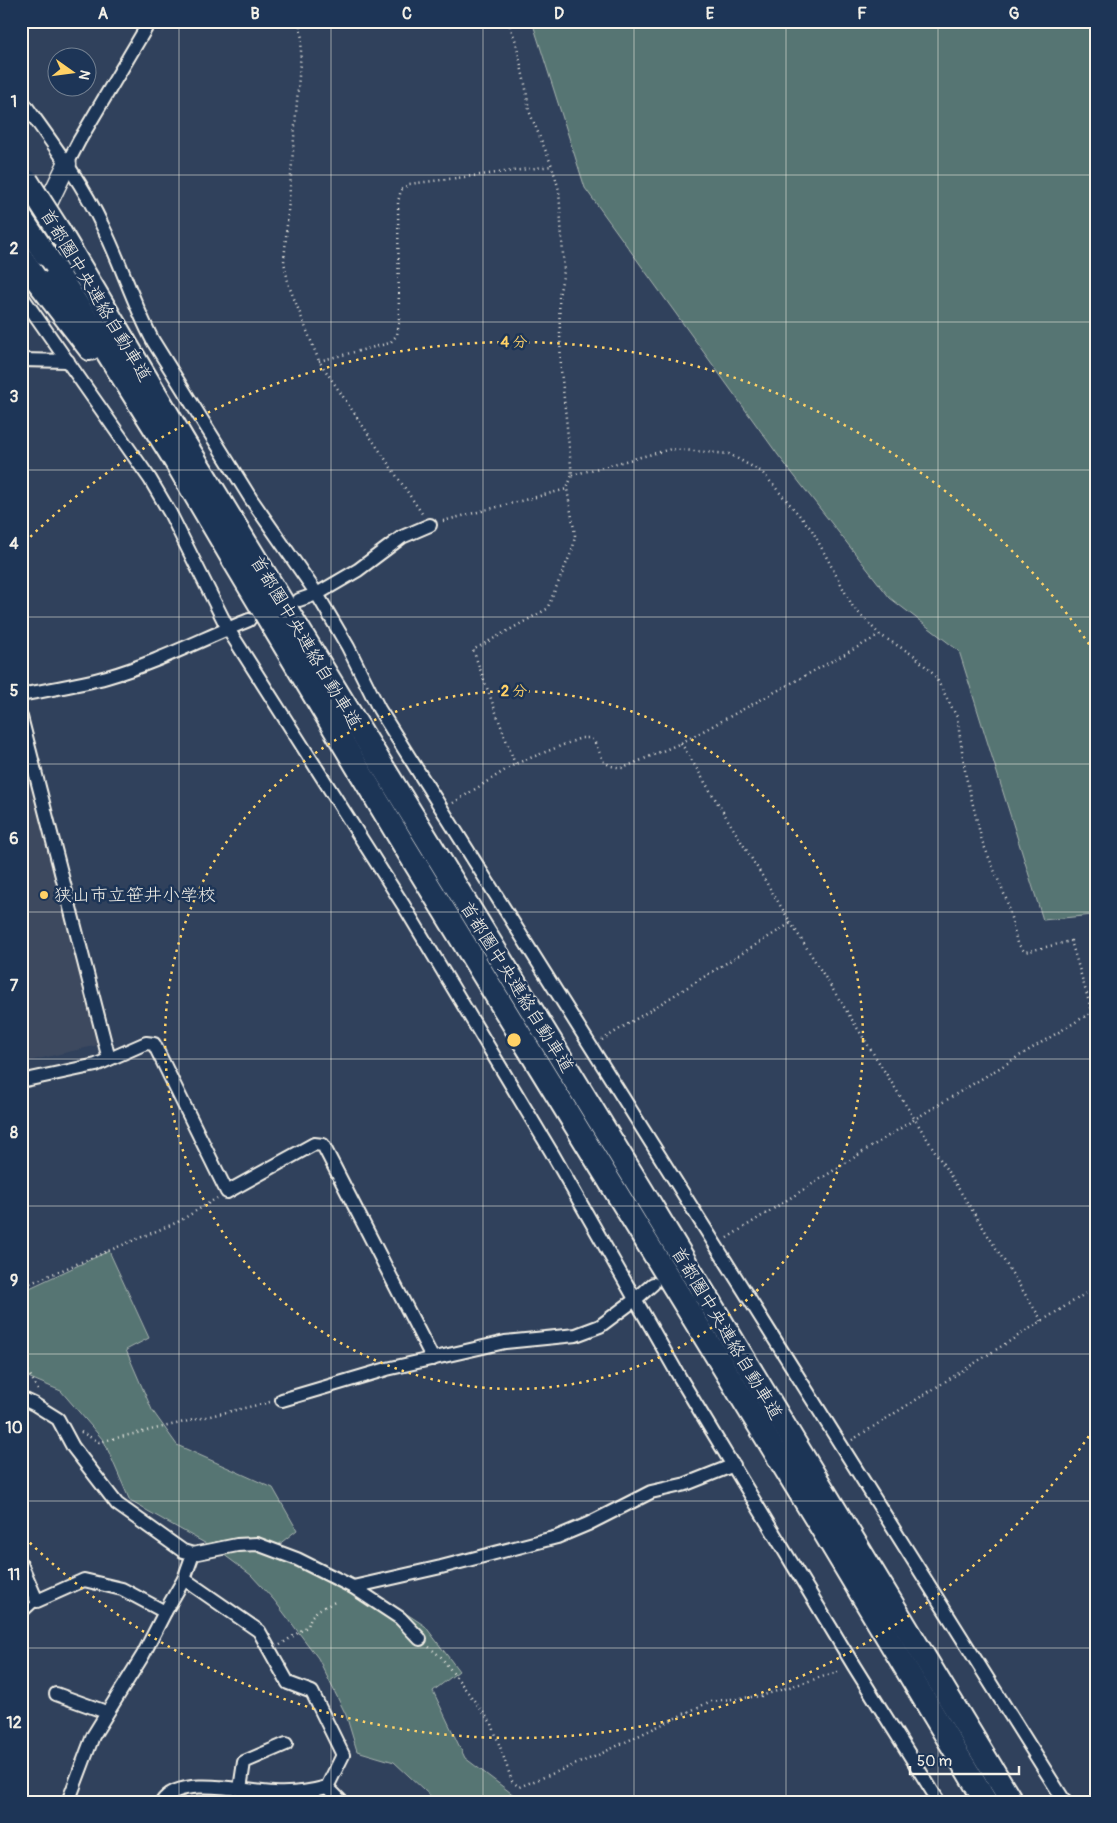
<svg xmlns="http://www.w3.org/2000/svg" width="1117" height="1823" font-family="Pangolin,'Klee One',sans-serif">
	<rect width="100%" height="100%" fill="#30415c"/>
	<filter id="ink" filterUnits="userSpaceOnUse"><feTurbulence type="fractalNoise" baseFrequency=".02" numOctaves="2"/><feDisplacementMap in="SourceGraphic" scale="10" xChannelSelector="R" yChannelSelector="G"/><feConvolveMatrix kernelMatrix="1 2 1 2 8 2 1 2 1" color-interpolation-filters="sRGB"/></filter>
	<g filter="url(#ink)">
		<polygon fill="#3d4a5f" points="21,748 111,1042 21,1063"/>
		<g fill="#577573" stroke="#a6b3ae">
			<polygon points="532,21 1096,21 1096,928 1093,915 1043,920 959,651 890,598 778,455 585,188"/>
			<polygon points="109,1251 149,1338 126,1350 152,1410 177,1445 273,1488 297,1530 268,1553 351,1577 425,1626 459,1671 433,1691 465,1758 523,1802 437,1802 394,1762 357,1751 346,1715 318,1658 274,1600 251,1575 219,1551 130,1501 104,1441 61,1391 21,1374 21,1292"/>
		</g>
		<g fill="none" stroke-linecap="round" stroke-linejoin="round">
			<g stroke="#f4f1e8" stroke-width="10">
				<polyline id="lane" points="21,1616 37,1601"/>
			</g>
			<g stroke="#f4f1e8" stroke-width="16">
				<g id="street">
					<path d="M21 99C50 140 81 180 102 225 121 263 133 303 153 341L251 499 317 594 348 647 379 709 1065 1802"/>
					<polyline points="67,164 79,141 150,21"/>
					<polyline points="21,295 150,479 170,513 228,629 404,906 552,1153 680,1378 854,1666 939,1802"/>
					<polyline points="21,360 68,361"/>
					<polyline points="299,600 317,594 358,570 402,537 430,525"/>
					<path d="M21 695C50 689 79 685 107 677 156 663 202 639 249 620"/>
					<polyline points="21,717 109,1059"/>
					<polyline points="21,1081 96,1065 146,1043 154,1044 227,1192 314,1144 323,1145 433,1359"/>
					<polyline points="21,1398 34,1404 58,1419 73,1447 117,1504 183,1551 193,1554"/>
					<polyline points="282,1400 387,1369 505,1342 576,1335 600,1326 636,1299 653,1284"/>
					<polyline points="21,1564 37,1601 84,1580 122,1589 165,1612"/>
					<polyline points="353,1587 441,1567 557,1537 588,1524 651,1492 686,1484 734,1465"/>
					<polyline points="56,1694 106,1712"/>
					<polyline points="327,1787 342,1802"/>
					<polyline points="240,1789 244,1762 286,1744"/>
					<polyline points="68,1802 93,1736 143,1655 165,1612 184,1579 193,1554 237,1545 257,1544 297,1559 353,1587 400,1618 420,1639"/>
					<path d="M162 1802C179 1774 247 1792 274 1793 293 1794 309 1792 327 1787L343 1755 312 1692 288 1683 259 1631 184 1579"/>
				</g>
			</g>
			<g stroke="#f4f1e8" stroke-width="21">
				<polyline id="secondary" points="21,259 67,164"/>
			</g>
			<g stroke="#f4f1e8" stroke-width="26">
				<g id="highway">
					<polyline points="59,231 184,442 641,1189 1012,1802"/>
					<polyline points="46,255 173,457 234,561 404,845 826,1535 986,1802"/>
					<polyline points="36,279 90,349"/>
				</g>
			</g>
			<g stroke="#f4f1e8" stroke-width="2.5" stroke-dasharray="1 4" stroke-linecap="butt">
				<polyline points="299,21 302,39 284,262 289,286 319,361 423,515"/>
				<polyline points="508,21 516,42 526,89 529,111 552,166 559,190 564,271 559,296 561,370 572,475 567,489 575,535 573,548 547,609 473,650 515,764"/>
				<polyline points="319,361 390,343 397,335 399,323 398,202 401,190 409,184 552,166"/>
				<polyline points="572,475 671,449 729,454 762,472 812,530 853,607 880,635 915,656 935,676 957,717 966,777 982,841 1007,901 1017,943 1025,952 1071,941 1092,1012 1096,1033"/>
				<polyline points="443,521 567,489"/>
				<polyline points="681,743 791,923 1042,1321"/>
				<polyline points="453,803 515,764 581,738 588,738 594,741 604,762 611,766 623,768 681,743 880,635"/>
				<polyline points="602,1040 791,923"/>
				<polyline points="727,1238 915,1119 1092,1012"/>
				<polyline points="21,1287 178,1222 217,1198"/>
				<polyline points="21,1358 39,1392"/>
				<polyline points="81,1432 99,1442 270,1402"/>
				<polyline points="852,1440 1096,1287"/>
				<polyline points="280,1645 308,1626 311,1617 318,1610 335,1602"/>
				<polyline points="429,1647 441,1657 492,1724 512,1781 519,1787 594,1757 711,1701 761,1696 841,1671"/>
			</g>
			<use href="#lane" stroke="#1d3557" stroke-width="6"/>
			<use href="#street" stroke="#1d3557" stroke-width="12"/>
			<use href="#secondary" stroke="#1d3557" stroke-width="18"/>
			<use href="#highway" stroke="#1d3557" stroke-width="22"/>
			<g stroke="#f4f1e8" stroke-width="26" stroke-linecap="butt">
				<g id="highway-bridge">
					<polyline points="27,181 59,231"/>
					<polyline points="21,218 46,255"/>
					<polyline points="21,257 36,279"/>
				</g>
			</g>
			<use href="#highway-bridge" stroke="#1d3557" stroke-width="22"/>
		</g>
	</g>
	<path fill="none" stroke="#f4f1e8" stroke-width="1" stroke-opacity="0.55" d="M179 21V1802M331 21V1802M483 21V1802M634 21V1802M786 21V1802M938 21V1802M21 175H1096M21 322H1096M21 470H1096M21 617H1096M21 764H1096M21 912H1096M21 1059H1096M21 1206H1096M21 1354H1096M21 1501H1096M21 1648H1096"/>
	<g fill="none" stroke="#ffd166" stroke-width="2.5" stroke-dasharray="2.5 5">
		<circle cx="514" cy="1040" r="349"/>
		<path d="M1093 1430A698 698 0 0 1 25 1538M25 542A698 698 0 0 1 1093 650"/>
	</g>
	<circle fill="#ffd166" stroke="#1d3557" stroke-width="2" cx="44" cy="895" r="5"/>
	<g text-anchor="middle" stroke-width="5" stroke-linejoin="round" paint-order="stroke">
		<g font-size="18" fill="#f4f1e8" stroke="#1d3557">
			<text transform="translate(96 295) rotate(59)" y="6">首都圏中央連絡自動車道</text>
			<text transform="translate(306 642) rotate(59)" y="6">首都圏中央連絡自動車道</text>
			<text transform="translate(517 987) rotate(58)" y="6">首都圏中央連絡自動車道</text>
			<text transform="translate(727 1333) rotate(59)" y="6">首都圏中央連絡自動車道</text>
		</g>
		<g font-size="18" fill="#f4f1e8" stroke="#1d3557" text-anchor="start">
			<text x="54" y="901">狭山市立笹井小学校</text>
		</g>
	</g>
	<circle cx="514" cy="1040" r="8" fill="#ffd166" stroke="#1d3557" stroke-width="2.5"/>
	<g font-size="15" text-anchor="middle" font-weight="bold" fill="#ffd166" stroke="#1d3557" stroke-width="5" stroke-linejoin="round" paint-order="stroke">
		<text x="514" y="347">4 分</text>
		<text x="514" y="696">2 分</text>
	</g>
	<rect width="1117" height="1823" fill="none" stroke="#1d3557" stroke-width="55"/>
	<g transform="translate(72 72) rotate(104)"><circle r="24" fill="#1d3557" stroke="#738091"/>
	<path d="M0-4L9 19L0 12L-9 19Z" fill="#ffd166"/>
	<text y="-8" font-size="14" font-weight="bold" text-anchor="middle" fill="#f4f1e8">N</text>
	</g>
	<path d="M910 1766v8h109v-8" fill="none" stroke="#f4f1e8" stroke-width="2.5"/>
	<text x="917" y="1766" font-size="15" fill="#f4f1e8" stroke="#1d3557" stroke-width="4" paint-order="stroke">50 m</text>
	<rect x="28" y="28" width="1062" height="1768" fill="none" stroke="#f4f1e8" stroke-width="2"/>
	<g font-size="16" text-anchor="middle" font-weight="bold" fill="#f4f1e8">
		<text x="103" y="19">A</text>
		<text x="255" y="19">B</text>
		<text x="407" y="19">C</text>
		<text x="559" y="19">D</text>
		<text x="710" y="19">E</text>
		<text x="862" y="19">F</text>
		<text x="1014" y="19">G</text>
		<text x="14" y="107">1</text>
		<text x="14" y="254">2</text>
		<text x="14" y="402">3</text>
		<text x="14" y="549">4</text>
		<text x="14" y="696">5</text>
		<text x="14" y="844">6</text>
		<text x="14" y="991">7</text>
		<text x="14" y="1138">8</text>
		<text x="14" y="1286">9</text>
		<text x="14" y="1433">10</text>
		<text x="14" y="1580">11</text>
		<text x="14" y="1728">12</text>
	</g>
</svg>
